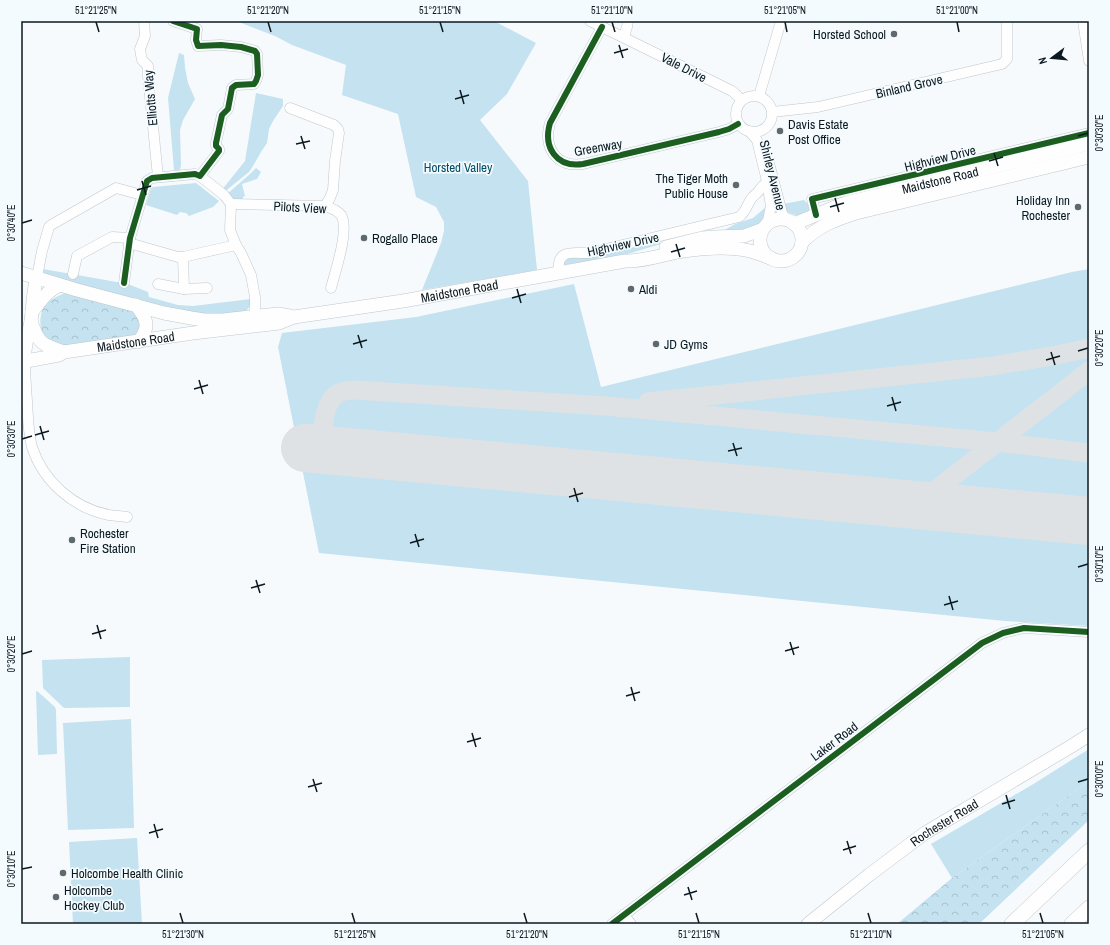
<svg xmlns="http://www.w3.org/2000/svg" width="1110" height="945" font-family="'Archivo Narrow',sans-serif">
	<defs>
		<pattern id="forest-crowns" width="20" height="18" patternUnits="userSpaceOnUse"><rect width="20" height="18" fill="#c4e2f0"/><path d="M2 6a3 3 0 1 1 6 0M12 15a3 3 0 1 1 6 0" fill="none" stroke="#a7c1ce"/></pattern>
	</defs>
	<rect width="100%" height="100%" fill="#f7fafc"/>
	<g fill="#c4e2f0">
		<polygon points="236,21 494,21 536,43 507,94 480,120 528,181 537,270 422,290 441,243 444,231 444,222 436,207 416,197 398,114 342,95 346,65 292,45 275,36"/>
		<polygon points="179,53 184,55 185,67 185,68 188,83 195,99 183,120 180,130 181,165 180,170 174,170 168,98"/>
		<polygon points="256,93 283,99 283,106 273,121 269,129 267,143 261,152 253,166 249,172 223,193 221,191 245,161"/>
		<polygon points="256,168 261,172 257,179 242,184 245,196 243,197 242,203 232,199 226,195 250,174"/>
		<polygon points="196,183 219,201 213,207 189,216 186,213 180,212 177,215 146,205 151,188 153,187"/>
		<polygon points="804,200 808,204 810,210 808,213 798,216 787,212 783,204"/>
		<path d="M768 207C765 215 761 224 753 229 749 231 730 231 723 231L735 224 753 218 765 208Z"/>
		<polygon points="658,239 661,244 624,255 596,260 563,265 564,259"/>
		<path d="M43 269 128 284 148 292 149 297 178 305 193 306 251 299C251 305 249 309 244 312L215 315 180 311 47 276 43 271Z"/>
		<polygon points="1089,269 1089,626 1005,621 319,553 278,347 282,333 416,317 574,284 601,387 1072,272"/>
		<polygon points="130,657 130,707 64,708 43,688 42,660"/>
		<polygon points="37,691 55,707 56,710 57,754 38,755 36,692"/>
		<polygon points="131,719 134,828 68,830 63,723"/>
		<polygon points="1089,749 1089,778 1085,784 952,878 931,844 1035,783"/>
		<polygon points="137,838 142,924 73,924 69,842"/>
	</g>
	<g fill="url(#forest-crowns)">
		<path d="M65 293 133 311 142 320 137 336 61 347C57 346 53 344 50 342 38 332 37 313 48 302 53 298 60 295 65 293Z"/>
		<polygon points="1089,778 1089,820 979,924 897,924 952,878 1085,784"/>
	</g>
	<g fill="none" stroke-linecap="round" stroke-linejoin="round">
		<g stroke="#dfe2e4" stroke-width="19">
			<polyline points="648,402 992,366 1052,356 1089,348"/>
			<path d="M321 450C323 434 322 403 337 394 342 390 349 391 355 390L606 406 997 442 1089 453"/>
			<polyline points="916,505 1089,371"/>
		</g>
		<polyline stroke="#dfe2e4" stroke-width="48" points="305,448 1089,521"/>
		<g stroke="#bfc7cb" stroke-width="11">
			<g id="minor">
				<polyline points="144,21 145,36 140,49 141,55 142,60 148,66 148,76 158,177"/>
				<polyline points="590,21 732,91 742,100"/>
				<polyline points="1083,21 1089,61"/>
				<path d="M602 27 550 123C543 147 556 168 583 164L719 132 729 129 738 124"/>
				<polyline points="624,37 627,27 628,21"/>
				<circle cx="754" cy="114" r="18"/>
				<polyline points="759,96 781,21"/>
				<polyline points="290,108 334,125 338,129 339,133 335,161 333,190 330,198 325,206"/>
				<polyline points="772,112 818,107 831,104 1002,64 1007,59 1007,21"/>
				<polyline points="749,131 757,140 766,177 771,206 767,225"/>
				<polyline points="769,163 782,213 786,219"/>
				<polyline points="200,176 224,195 231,204 230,230 236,245 241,253 251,275 255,297 255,316"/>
				<path d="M231 204 325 206C331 208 337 210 341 215 350 229 335 272 331 288"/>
				<polyline points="816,215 812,199 1089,133"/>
				<polyline points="129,243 178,257 183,257 236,245"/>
				<polyline points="183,257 184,289"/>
				<path d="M559 272C556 247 575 254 589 253L739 217C746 212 747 205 751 199 753 196 756 194 758 192 762 187 761 186 767 183"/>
				<polyline points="73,274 77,256 112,237 130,238"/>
				<polyline points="37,277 42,251 49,227 51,225 116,188 142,195"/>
				<polyline points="124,283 130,238 147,181 152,178 195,174 200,176 219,151 219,149 216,146 216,143 222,115 228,109 232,88 236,85 254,84 256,81 258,75 257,54 255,51 241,47 221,45 198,46 196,40 197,29 173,21"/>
				<polyline points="158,284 184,289 207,288"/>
				<path d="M25 361C25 374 26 388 27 401 28 416 28 432 32 447 43 481 73 508 109 515 115 516 121 516 127 517"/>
				<polyline points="624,915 631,924"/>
				<polyline points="612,924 982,643 1003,633 1024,628 1089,632"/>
			</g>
		</g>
		<g stroke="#bfc7cb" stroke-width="14">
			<g id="major">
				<circle cx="781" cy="240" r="21"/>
				<path id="s1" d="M794 224 840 205 853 201 1089 144"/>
				<path d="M802 242C819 226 834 220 856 213L1089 157"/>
				<polyline points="666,247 702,238 715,237 744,236 763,229"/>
				<polyline points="21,273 77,290 164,313 191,318 204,320 223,320 278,314 290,316"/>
				<path d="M136 305C147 319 151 327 138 342"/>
				<path d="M32 312C40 301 48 290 60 285"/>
				<path d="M31 321C38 344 43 345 64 352"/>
				<path d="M25 361C23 348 29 334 31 321 33 306 33 291 37 277"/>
				<path id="s2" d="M21 362 59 355 64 352 193 333 271 324 279 323 294 317 403 301 625 261C644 262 664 254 683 251 704 248 729 246 750 251 757 253 764 256 771 258"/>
				<path id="s3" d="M808 924 869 875 925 833 1070 747 1089 735"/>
			</g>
		</g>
		<g stroke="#bfc7cb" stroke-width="16">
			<g id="highway">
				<polyline points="1012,924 1089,851"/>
				<polyline points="1072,924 1089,908"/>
			</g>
		</g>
		<use href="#minor" stroke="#fefeff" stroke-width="10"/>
		<use href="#major" stroke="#fefeff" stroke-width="13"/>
		<use href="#highway" stroke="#fefeff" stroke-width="15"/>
		<g stroke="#f4fbff" stroke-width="8">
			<g id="cycleway">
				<path d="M602 27 550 123C543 147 556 168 583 164L719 132 729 129 738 124"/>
				<polyline points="816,215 812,199 1089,133"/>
				<polyline points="124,283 130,238 147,181 152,178 195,174 200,176 219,151 219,149 216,146 216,143 222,115 228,109 232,88 236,85 254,84 256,81 258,75 257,54 255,51 241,47 221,45 198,46 196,40 197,29 173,21"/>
				<polyline points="612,924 982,643 1003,633 1024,628 1089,632"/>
			</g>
		</g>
		<use href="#cycleway" stroke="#1b5e20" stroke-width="6"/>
	</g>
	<path fill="none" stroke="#0c1920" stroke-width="1.5" d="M96 22 99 32M268 22 271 32M440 22 443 32M612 22 615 32M785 22 787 32M957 22 959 32M619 45 623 58M614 53 628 49M460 90 464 104M455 99 469 95M301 136 305 149M1078 136 1088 133M296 144 310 141M994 153 998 166M989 161 1003 157M142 181 146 195M137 190 151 186M835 198 839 212M830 207 844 203M22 223 32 220M676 244 680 257M671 252 685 248M517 289 521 303M512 298 526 294M358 335 362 348M353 344 367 340M1078 351 1088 348M1051 352 1055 365M1046 360 1060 356M199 380 203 394M194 389 208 385M892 397 896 411M887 406 901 402M40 426 44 440M35 435 49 431M22 439 32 436M733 443 737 456M728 451 742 448M574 488 578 502M569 497 583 493M415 534 419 547M410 543 424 539M1078 567 1088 564M256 580 260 593M251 588 265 584M949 596 953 610M944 605 958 601M97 625 101 639M92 634 106 630M790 642 794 655M785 651 799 647M22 654 32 651M631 687 635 701M626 696 640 692M472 733 476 747M467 742 481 738M313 779 317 792M1078 782 1088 779M308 787 322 783M1006 795 1010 809M1002 804 1015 800M154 824 158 838M149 833 163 829M847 841 851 854M843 850 856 846M22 869 32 867M688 887 692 900M684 895 697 891M180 913 183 923M352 913 355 923M524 913 527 923M696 913 699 923M868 913 871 923M1040 913 1043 923"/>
	<g fill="#5e686d" stroke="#f4fbff" stroke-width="1.5">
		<circle cx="894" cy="34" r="4"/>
		<circle cx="780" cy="131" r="4"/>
		<circle cx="736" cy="185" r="4"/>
		<circle cx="1078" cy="207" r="4"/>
		<circle cx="364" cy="238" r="4"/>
		<circle cx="631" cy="289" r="4"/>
		<circle cx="656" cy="344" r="4"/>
		<circle cx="72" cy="540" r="4"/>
		<circle cx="63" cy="873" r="4"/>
		<circle cx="56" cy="897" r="4"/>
	</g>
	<g text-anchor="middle" stroke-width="3.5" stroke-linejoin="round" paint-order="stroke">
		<g font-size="13" fill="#0c1920" stroke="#f4fbff" text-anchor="start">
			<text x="886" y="39" text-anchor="end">Horsted School</text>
			<text x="788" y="129">Davis Estate<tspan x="788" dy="15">Post Office</tspan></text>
			<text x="728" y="183" text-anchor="end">The Tiger Moth<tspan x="728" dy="15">Public House</tspan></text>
			<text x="1070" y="205" text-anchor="end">Holiday Inn<tspan x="1070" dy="15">Rochester</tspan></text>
			<text x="372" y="243">Rogallo Place</text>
			<text x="639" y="294">Aldi</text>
			<text x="664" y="349">JD Gyms</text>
			<text x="80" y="538">Rochester<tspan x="80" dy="15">Fire Station</tspan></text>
			<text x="71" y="878">Holcombe Health Clinic</text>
			<text x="64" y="895">Holcombe<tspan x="64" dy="15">Hockey Club</tspan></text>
		</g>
		<g font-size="13" fill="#0c1920" stroke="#f4fbff">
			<text transform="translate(684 67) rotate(27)" y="5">Vale Drive</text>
			<text transform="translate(909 86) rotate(-13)" y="5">Binland Grove</text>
			<text transform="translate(150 98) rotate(-95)" y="5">Elliotts Way</text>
			<text transform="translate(598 147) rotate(-10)" y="5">Greenway</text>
			<text transform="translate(940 158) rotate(-14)" y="5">Highview Drive</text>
			<text transform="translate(773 175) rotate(76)" y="5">Shirley Avenue</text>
			<text dy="5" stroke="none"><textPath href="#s1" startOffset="153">Maidstone Road</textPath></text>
			<text transform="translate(300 207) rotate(3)" y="5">Pilots View</text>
			<text transform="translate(623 244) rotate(-12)" y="5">Highview Drive</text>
			<text dy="5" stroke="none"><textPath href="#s2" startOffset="445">Maidstone Road</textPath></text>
			<text dy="5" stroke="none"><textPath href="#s2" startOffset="117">Maidstone Road</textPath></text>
			<text transform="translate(834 741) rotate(-37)" y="5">Laker Road</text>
			<text dy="5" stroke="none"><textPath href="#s3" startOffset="170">Rochester Road</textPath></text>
		</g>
		<g font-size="13" fill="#014d66" stroke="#f4fbff">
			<text x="458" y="172">Horsted Valley</text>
		</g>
	</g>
	<rect width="1110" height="945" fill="none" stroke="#f4fbff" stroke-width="44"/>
	<g transform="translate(1052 58) rotate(254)" stroke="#f4fbff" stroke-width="3" paint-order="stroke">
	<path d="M0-3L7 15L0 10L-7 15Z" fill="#0c1920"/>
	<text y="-6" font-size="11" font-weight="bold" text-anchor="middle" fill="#0c1920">N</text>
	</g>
	<rect x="22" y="22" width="1066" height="901" fill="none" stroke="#0c1920" stroke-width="1.5"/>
	<g font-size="10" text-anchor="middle" fill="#0c1920">
		<text x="96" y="14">51°21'25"N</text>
		<text x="268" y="14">51°21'20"N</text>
		<text x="440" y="14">51°21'15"N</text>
		<text x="612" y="14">51°21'10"N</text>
		<text x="785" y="14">51°21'05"N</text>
		<text x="957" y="14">51°21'00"N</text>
		<text transform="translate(1099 133) rotate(-90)" y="4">0°30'30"E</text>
		<text transform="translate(11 223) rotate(-90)" y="4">0°30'40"E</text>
		<text transform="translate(1099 348) rotate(-90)" y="4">0°30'20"E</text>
		<text transform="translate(11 439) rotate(-90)" y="4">0°30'30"E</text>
		<text transform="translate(1099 564) rotate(-90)" y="4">0°30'10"E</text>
		<text transform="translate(11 654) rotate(-90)" y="4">0°30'20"E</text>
		<text transform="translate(1099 779) rotate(-90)" y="4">0°30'00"E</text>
		<text transform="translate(11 869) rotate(-90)" y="4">0°30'10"E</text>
		<text x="183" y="938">51°21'30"N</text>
		<text x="355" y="938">51°21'25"N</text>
		<text x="527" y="938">51°21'20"N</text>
		<text x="699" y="938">51°21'15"N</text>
		<text x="871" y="938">51°21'10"N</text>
		<text x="1043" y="938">51°21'05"N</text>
	</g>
</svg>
